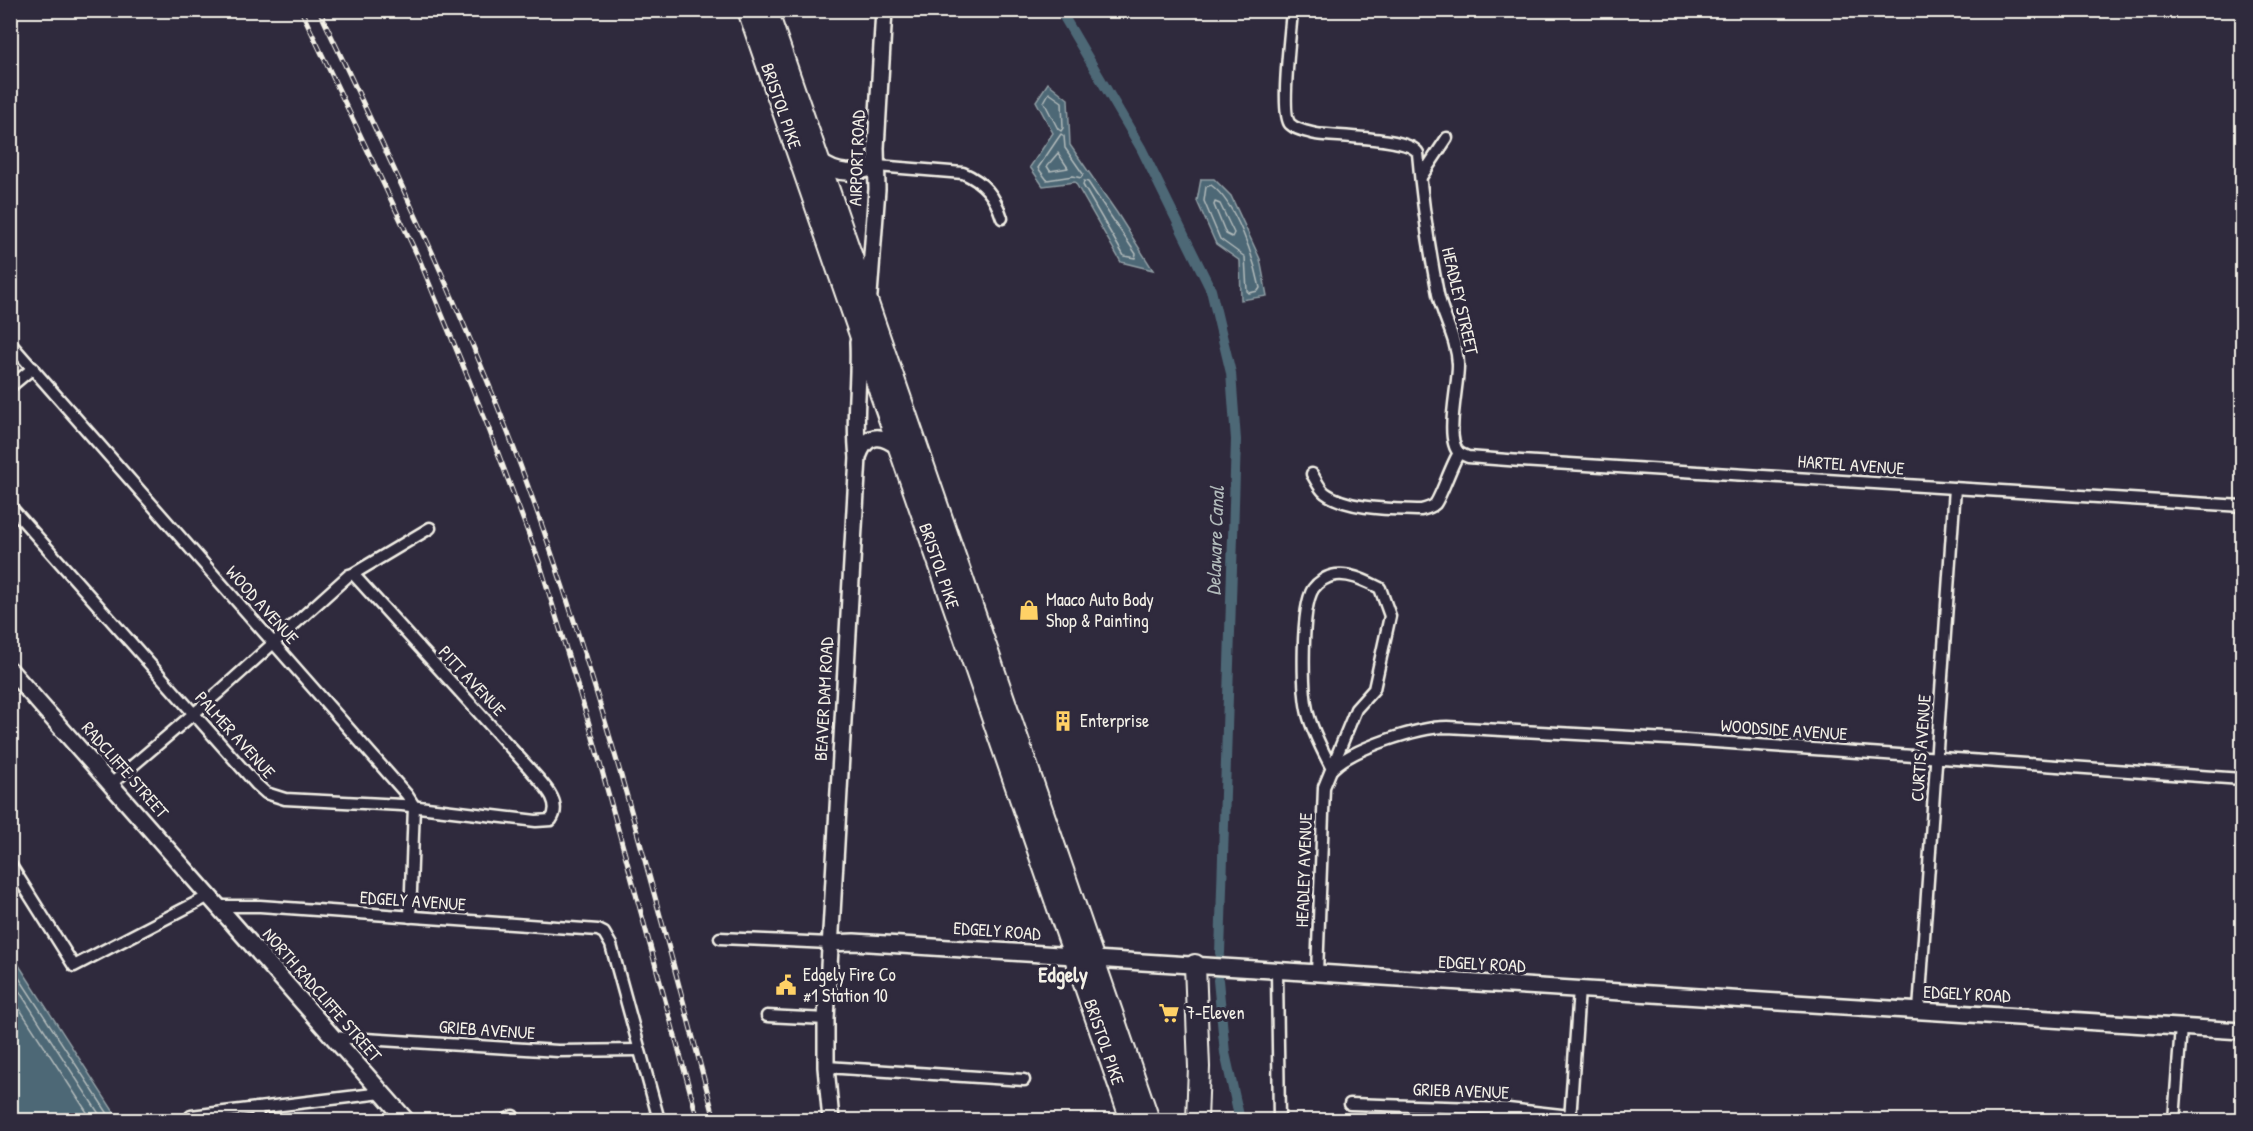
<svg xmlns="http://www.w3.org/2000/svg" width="2253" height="1131" font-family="'Patrick Hand',sans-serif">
	<rect width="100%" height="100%" fill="#2f2a3d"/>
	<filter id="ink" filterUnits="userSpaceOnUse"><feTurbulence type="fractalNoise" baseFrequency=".0167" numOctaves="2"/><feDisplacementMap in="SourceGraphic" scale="12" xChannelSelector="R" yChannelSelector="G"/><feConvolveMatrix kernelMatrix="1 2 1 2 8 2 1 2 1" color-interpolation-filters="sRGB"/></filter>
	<g filter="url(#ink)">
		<g fill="#4d6776" stroke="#909ea4" stroke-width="1.5">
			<polygon points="1048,83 1068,99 1070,145 1117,213 1153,270 1121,262 1075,182 1043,186 1030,167 1053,133 1036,101"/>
			<polygon points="1201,179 1214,179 1231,196 1260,259 1267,296 1241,300 1240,261 1216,244 1197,201"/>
			<polygon points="11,953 119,1120 11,1120"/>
		</g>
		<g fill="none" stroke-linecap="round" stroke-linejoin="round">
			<g stroke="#b1baba" stroke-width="1.5">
				<polygon points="1049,93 1062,102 1063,128 1061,131 1058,129 1044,102"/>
				<polygon points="1061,134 1064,136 1065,148 1083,174 1081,178 1073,176 1047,180 1038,168"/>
				<polygon points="1058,153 1068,168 1050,171 1047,166"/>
				<polygon points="1084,181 1088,182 1136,254 1135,258 1124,256 1083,185"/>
				<path d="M1211 185C1236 203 1254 258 1260 288L1258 291 1249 293 1247 291 1245 257 1220 239 1204 201 1206 187Z"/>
				<polygon points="1215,202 1220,204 1234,233 1232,237 1226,234 1214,205"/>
				<polyline points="10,964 112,1120"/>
				<polyline points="10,977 103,1120"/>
				<polyline points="10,994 92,1120"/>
			</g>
			<g stroke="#4d6776" stroke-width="10">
				<polyline points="1060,10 1141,148 1211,290 1231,373 1236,440 1220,953"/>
				<polyline points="1218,980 1225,1053 1240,1120"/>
			</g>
			<g stroke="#f4f1e8" stroke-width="15">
				<g id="street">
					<path d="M1292 10C1291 29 1280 113 1290 124 1296 130 1308 132 1316 134 1336 137 1410 137 1418 153 1422 200 1429 248 1438 294 1443 318 1457 339 1458 364 1459 385 1444 438 1459 453"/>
					<path d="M877 166 963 173C984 182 995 196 1002 218"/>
					<polyline points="1421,177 1447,138"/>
					<polyline points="10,343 407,795 414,806 410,917"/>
					<polyline points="10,387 33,368"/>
					<polyline points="1459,453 1468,457 1521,461 2242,506"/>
					<path d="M1312 474C1316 480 1319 488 1325 493 1348 510 1393 509 1421 510 1425 509 1432 507 1435 504 1441 497 1451 465 1459 453"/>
					<path d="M10 506 256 784 266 793 285 799 402 805 536 821 551 820C564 801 540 782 529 768L353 574"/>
					<path d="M1332 769C1351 749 1418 727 1447 727L1686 740 2242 779"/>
					<polyline points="111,784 218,693 349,575 353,574 430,528"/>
					<polyline points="10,864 74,966 209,896"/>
					<polyline points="218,906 260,906 598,930 604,933 611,945 659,1120"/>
					<polyline points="720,938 829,943"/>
					<polyline points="1277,971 1279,1120"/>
					<path d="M1317 973 1324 787 1356 709 1374 689 1390 616 1380 588C1367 582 1351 573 1336 575 1327 576 1318 582 1313 589 1301 608 1302 691 1308 714 1313 733 1323 751 1332 769"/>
					<polyline points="1919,1010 1955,488"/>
					<polyline points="767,1016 826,1019"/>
					<polyline points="333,1037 558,1051 639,1050"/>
					<polyline points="826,1067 1024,1080"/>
					<polyline points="1350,1104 1508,1109 1570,1116"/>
					<polyline points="257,1108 258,1120"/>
					<polyline points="191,1116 382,1093"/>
					<polyline points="506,1120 513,1116"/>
					<polyline points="1570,1120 1579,989"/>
					<polyline points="2174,1120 2181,1027"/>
				</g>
			</g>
			<g stroke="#f4f1e8" stroke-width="20">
				<g id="secondary">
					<path d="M819 161C838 176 855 174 877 166"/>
					<polyline points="869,295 877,189 876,148 884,10"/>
					<path d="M858 457C866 434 880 433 898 447"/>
					<polyline points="10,670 406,1120"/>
					<polyline points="829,943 854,942 1074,956 1094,959 2242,1031"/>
					<path d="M831 1120 826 1067V1019L858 457C853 418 860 380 858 342"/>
				</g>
			</g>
			<g stroke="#f4f1e8" stroke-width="24">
				<g id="highway">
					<polyline points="748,10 1131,1120"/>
					<polyline points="767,10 1149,1120"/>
					<polyline points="1195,965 1199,1067 1197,1120"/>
				</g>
			</g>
			<use href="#street" stroke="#2f2a3d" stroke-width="10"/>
			<use href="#secondary" stroke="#2f2a3d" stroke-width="15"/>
			<use href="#highway" stroke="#2f2a3d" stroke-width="20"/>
			<g stroke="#f4f1e8" stroke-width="5">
				<g id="rail">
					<polyline points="301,10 420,261 487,424 540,564 590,727 698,1120"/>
					<path d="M319 10C392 164 466 317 525 478 602 688 657 904 715 1120"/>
				</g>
			</g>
			<use href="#rail" stroke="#2f2a3d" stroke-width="3" stroke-dasharray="9" stroke-linecap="butt"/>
		</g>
	</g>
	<defs>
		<g id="shop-bare" transform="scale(1.62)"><path d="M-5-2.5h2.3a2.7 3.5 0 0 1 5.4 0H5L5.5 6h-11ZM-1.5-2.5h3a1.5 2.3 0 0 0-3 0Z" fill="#ffd166" stroke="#2f2a3d" stroke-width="2.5" paint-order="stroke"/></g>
		<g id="building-bare" transform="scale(1.62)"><path d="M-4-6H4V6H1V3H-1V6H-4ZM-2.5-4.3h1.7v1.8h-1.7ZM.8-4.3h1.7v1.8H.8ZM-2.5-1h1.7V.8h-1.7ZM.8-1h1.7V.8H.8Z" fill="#ffd166" stroke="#2f2a3d" stroke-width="2.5" paint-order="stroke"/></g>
		<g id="civic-bare" transform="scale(1.62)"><path d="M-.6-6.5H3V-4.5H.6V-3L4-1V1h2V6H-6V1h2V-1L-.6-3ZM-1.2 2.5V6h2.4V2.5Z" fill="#ffd166" stroke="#2f2a3d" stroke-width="2.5" paint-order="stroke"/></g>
		<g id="supermarket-bare" transform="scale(1.62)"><path d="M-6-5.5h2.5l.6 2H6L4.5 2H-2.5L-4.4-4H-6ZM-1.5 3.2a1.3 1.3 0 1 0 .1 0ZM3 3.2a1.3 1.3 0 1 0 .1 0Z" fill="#ffd166" stroke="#2f2a3d" stroke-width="2.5" paint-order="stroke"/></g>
	</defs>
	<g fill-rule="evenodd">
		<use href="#shop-bare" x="1029" y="610"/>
		<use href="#building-bare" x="1063" y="721"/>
		<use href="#civic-bare" x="786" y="985"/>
		<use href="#supermarket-bare" x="1169" y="1013"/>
	</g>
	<g text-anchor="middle" stroke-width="6" stroke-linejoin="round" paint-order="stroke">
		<g font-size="18" fill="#f4f1e8" stroke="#2f2a3d">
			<text transform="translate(781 106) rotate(71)" y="6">BRISTOL PIKE</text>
			<text transform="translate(857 158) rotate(-88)" y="6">AIRPORT ROAD</text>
			<text transform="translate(1460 301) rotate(77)" y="6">HEADLEY STREET</text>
			<text transform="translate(1851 465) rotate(4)" y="6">HARTEL AVENUE</text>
			<text transform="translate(939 566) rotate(71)" y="6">BRISTOL PIKE</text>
			<text transform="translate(262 605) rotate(48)" y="6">WOOD AVENUE</text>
			<text transform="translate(472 681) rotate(47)" y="6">PITT AVENUE</text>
			<text transform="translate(824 699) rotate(-87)" y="6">BEAVER DAM ROAD</text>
			<text transform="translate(1784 730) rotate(4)" y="6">WOODSIDE AVENUE</text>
			<text transform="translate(235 735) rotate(48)" y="6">PALMER AVENUE</text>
			<text transform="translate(1921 748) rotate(-86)" y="6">CURTIS AVENUE</text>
			<text transform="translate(125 770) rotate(49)" y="6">RADCLIFFE STREET</text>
			<text transform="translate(1304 870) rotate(-88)" y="6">HEADLEY AVENUE</text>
			<text transform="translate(413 901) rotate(4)" y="6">EDGELY AVENUE</text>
			<text transform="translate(997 931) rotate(4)" y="6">EDGELY ROAD</text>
			<text transform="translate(1482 964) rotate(3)" y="6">EDGELY ROAD</text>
			<text transform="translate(1967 994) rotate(3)" y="6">EDGELY ROAD</text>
			<text transform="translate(322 995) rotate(49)" y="6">NORTH RADCLIFFE STREET</text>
			<text transform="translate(487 1030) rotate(4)" y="6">GRIEB AVENUE</text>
			<text transform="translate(1104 1042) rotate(71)" y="6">BRISTOL PIKE</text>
			<text transform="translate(1461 1091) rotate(2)" y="6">GRIEB AVENUE</text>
		</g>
		<g font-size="18" fill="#f4f1e8" stroke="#2f2a3d" text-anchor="start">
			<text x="1046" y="606">Maaco Auto Body<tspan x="1046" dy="21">Shop &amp; Painting</tspan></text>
			<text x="1080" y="727">Enterprise</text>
			<text x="803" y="981">Edgely Fire Co<tspan x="803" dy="21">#1 Station 10</tspan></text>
			<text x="1186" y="1019">7-Eleven</text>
		</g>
		<g font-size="20" font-style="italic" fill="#b1baba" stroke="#2f2a3d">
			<text transform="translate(1215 541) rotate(-88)" y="7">Delaware Canal</text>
		</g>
		<g font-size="21" font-weight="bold" fill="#f4f1e8" stroke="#2f2a3d">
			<text x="1063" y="982">Edgely</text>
		</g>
	</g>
	<rect width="2253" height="1131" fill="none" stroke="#2f2a3d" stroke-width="36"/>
	<rect x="18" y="18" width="2217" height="1095" fill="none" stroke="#f4f1e8" stroke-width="2" filter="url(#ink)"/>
</svg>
